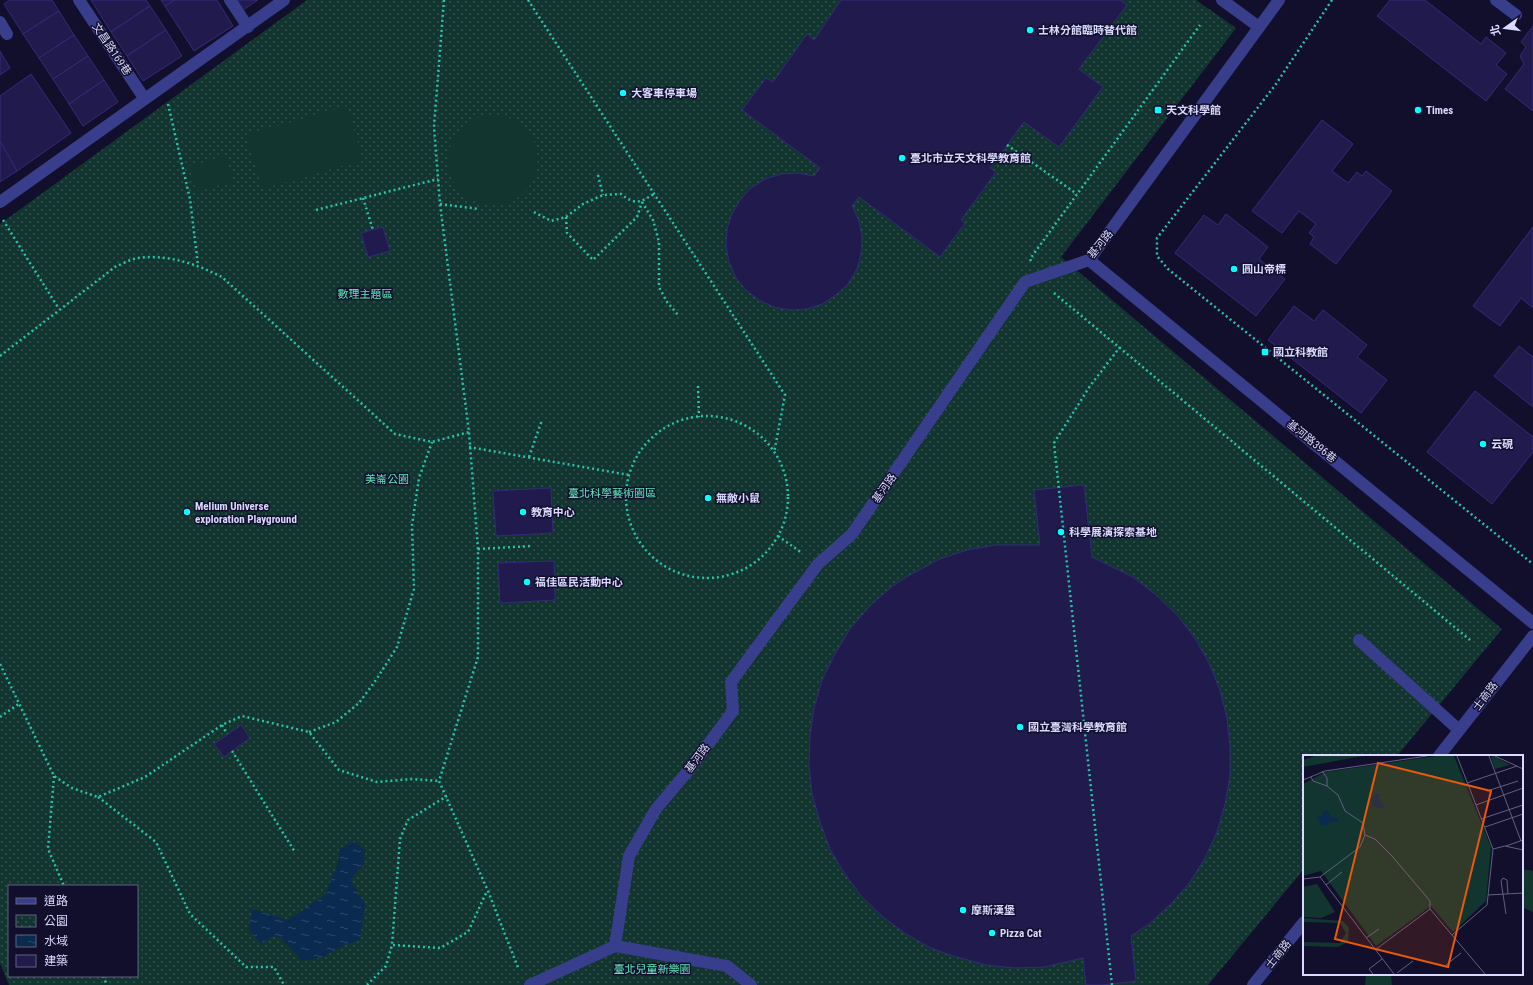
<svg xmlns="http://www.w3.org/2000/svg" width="1533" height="985" font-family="'Roboto Condensed','Noto Sans TC',sans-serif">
	<defs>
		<pattern id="park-dots" width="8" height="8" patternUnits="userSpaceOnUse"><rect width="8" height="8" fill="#123530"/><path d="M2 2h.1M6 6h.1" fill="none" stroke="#34524f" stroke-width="1.8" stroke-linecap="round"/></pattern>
		<pattern id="water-ripples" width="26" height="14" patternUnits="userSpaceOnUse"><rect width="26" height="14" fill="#0a2a4f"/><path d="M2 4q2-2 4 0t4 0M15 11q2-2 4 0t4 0" fill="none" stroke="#2d4869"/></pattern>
	</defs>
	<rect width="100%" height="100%" fill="#110f2b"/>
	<path fill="url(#park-dots)" fill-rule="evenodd" d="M307 0H1196L1236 28 1061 257 1502 629 1397 756H1304V869L1208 985H9L0 963V224ZM9 886H137V976H9Z"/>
	<g fill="#123530">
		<polygon points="347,106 363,160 262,189 246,135"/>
		<circle cx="493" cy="160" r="45"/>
		<polygon points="226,156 233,182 196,191 189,166"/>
		<polygon points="1522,869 1533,871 1533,912 1522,907"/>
		<polygon points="1366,974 1391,974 1392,985 1365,985"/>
	</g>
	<polygon fill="url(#water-ripples)" points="354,842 365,850 363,865 350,880 365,904 360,940 342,946 323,957 302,961 281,938 273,936 261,944 249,930 252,909 288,920 325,895 337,866 340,849"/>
	<g fill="#201a4d" stroke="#332b7a">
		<polygon points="10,0 52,0 59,11 23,34 4,4"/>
		<polygon points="91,0 146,0 150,6 111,32"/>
		<polygon points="161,0 175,0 165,6"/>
		<polygon points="175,0 217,0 233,26 194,51 165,6"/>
		<polygon points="237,0 258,0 243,10"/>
		<polygon points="841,0 1120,0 1127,5 1079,69 1103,87 1059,147 1024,122 990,168 996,172 961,220 965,223 940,257 859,197 852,206 859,221 862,237 861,254 857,269 848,284 836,295 822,304 807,309 790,310 774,307 759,300 746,290 736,278 729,262 726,246 727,229 732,214 740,200 751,188 765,179 781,174 797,173 814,176 820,168 742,110 766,78 773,82 807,34 814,40"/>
		<polygon points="1390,0 1425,0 1481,44 1486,37 1506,53 1496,65 1507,74 1486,101 1377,16"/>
		<polygon points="150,6 166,30 127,56 111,32"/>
		<polygon points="59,11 74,35 39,58 23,34"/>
		<polygon points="1533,26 1533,111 1505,89 1524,64 1520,56 1526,47 1521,42"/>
		<polygon points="166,30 182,56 143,81 127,56"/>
		<polygon points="74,35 88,56 53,79 39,58"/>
		<polygon points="0,51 10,68 0,75"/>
		<polygon points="88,56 104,80 69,104 53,79"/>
		<polygon points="31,74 71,133 17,171 0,141 0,96"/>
		<polygon points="104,80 118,102 83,126 69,104"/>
		<polygon points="1322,120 1353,144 1332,171 1348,183 1357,172 1362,176 1366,171 1392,191 1336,264 1310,244 1314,237 1309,233 1316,224 1299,211 1282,233 1252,211"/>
		<polygon points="0,141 17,171 0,182"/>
		<polygon points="1226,214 1268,247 1259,259 1285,279 1256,316 1175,253 1204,215 1218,225"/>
		<polygon points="383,227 390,251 368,257 361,233"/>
		<polygon points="1533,227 1533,308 1521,298 1500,326 1473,306"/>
		<polygon points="1294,306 1314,321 1323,310 1367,345 1357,357 1387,380 1361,413 1268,340"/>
		<polygon points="1519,346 1533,357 1533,407 1494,376"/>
		<polygon points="1475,391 1533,437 1533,452 1492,504 1427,452"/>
		<polygon points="1084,485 1092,557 1133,577 1156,595 1177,615 1195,638 1209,663 1220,690 1227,718 1230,747 1230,776 1225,804 1217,832 1205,858 1190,882 1171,904 1149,924 1131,936 1136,981 1102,985 1086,985 1083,958 1044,967 1015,968 986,965 950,955 931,948 906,934 883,917 862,897 845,874 830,849 820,822 812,794 809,765 810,736 814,708 822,680 835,654 850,629 869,607 890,588 908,576 940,559 967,550 996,545 1040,545 1034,490"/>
		<polygon points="551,488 553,533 496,536 493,491"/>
		<polygon points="554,561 555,600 500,603 498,563"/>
		<polygon points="241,725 250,738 224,757 214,744"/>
	</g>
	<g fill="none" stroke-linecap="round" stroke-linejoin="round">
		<g stroke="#2ac2aa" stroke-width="2.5" stroke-dasharray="2 3" stroke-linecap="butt">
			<polyline points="444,0 434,127 440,204 469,432 478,549 478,657 439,781 488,891 519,970"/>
			<polyline points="528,0 785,395 774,453"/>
			<polyline points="1332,0 1276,84 1157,238 1157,256 1168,269 1533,564"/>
			<polyline points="168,104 190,199 198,265"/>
			<polyline points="1007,145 1077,194"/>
			<polyline points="598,175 603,195"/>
			<polyline points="363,198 373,230"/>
			<polyline points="642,202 653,220 659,242 659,287 667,302 679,316"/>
			<polyline points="440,204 479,209"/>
			<polyline points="316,210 438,179"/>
			<path d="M534 212 551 221 566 217 583 204 603 195 621 194C635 205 639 203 654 194"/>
			<polyline points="566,217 567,233 593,260 637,217 642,202"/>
			<polyline points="3,220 59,309"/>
			<polyline points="1031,261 1030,259 1200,25"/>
			<polyline points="1054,293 1470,640"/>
			<path d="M0 356 115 267C122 264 131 259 138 258 168 254 196 264 222 277L395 434 432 442 469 432"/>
			<polyline points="698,386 699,417"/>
			<circle cx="707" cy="497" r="81"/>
			<polyline points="469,447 629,475"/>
			<polyline points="529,457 542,420"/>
			<polyline points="778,536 802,553"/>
			<polyline points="478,549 532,546"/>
			<polyline points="0,664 54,776 72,788 98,797 145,777 222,725 242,716 309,732 339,770 377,782 412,779 439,781"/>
			<polyline points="0,717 20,703"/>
			<polyline points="222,725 227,734"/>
			<polyline points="309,732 336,722 359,703 376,680 397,647 414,589 412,525 419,478 432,442"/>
			<polyline points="232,751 295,852"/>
			<polyline points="54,776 48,849 64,886"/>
			<polyline points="98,797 156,842 190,914 246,967 274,967 284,985"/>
			<polyline points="393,945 440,948 468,932 487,891"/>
			<polyline points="103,976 107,985"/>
			<polyline points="367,985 386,966 392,945 400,839 408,820 447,796"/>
			<polyline points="1112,985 1054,443 1090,386 1120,347"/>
		</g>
		<g stroke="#383d8c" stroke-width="12">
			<polyline points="79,0 144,98"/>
			<polyline points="230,0 248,27"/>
			<polyline points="1222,0 1259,27"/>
			<polyline points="1496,0 1516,15"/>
			<polyline points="0,22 7,34"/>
			<polyline points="0,202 284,0"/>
			<polyline points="1089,260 1533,623"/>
			<polyline points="1359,640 1459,730"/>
			<polyline points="1439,756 1533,636"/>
			<polyline points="615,946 727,966 751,985"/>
			<polyline points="530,985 615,946 629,856 656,809 688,771 733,711 731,682 818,564 852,534 1025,282 1089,260 1279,0"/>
			<polyline points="1253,985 1304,922"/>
		</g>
	</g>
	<g fill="#05feff" stroke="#110f2b" stroke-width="1.5">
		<circle cx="1030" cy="30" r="4"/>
		<circle cx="623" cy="93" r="4"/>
		<rect x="1154" y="106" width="8" height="8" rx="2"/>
		<circle cx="1418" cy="110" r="4"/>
		<circle cx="902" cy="158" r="4"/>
		<circle cx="1234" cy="269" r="4"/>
		<rect x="1261" y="348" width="8" height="8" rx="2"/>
		<circle cx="1483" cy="444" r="4"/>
		<circle cx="708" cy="498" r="4"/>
		<circle cx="187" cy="512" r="4"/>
		<circle cx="523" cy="512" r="4"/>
		<circle cx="1061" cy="532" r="4"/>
		<circle cx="527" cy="582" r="4"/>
		<circle cx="1020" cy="727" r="4"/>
		<circle cx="963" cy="910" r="4"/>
		<circle cx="992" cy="933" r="4"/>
	</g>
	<g text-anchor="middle" stroke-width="3" stroke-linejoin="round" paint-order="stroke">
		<g font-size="11" font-weight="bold" fill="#dad9ff" stroke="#110f2b" text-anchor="start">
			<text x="1038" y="34">士林分館臨時替代館</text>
			<text x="631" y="97">大客車停車場</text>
			<text x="1166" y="114">天文科學館</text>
			<text x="1426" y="114">Times</text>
			<text x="910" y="162">臺北市立天文科學教育館</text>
			<text x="1242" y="273">圓山帝標</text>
			<text x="1273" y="356">國立科教館</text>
			<text x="1491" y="448">云硯</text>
			<text x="716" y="502">無敵小鼠</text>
			<text x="195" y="510">Melium Universe<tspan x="195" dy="13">exploration Playground</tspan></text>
			<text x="531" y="516">教育中心</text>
			<text x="1069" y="536">科學展演探索基地</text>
			<text x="535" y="586">福佳區民活動中心</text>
			<text x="1028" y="731">國立臺灣科學教育館</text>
			<text x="971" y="914">摩斯漢堡</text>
			<text x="1000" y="937">Pizza Cat</text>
		</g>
		<g font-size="11" fill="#dad9ff" stroke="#110f2b">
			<text transform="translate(112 49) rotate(56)" y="4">文昌路169巷</text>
			<text transform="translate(1100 244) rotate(-51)" y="4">基河路</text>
			<text transform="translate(1312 441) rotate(39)" y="4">基河路396巷</text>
			<text transform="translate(884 488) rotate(-55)" y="4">基河路</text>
			<text transform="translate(1485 696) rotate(-53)" y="4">士商路</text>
			<text transform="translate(697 758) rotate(-53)" y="4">基河路</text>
			<text transform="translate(1278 954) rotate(-51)" y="4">士商路</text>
		</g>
		<g font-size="11" fill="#5ee6b7" stroke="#110f2b">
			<text x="365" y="298">數理主題區</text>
			<text x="387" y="483">美崙公園</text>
			<text x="612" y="497">臺北科學藝術園區</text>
			<text x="652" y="973">臺北兒童新樂園</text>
		</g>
	</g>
	<g transform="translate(1303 755)">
		<rect width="220" height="220" fill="#110f2b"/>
		<path d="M12 1H60L0 12V5ZM133 1H151L188 92 183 146 150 177 128 151 73 191 18 116 0 121V29L22 17ZM191 1 207 10 192 14 188 2Z" fill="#123530"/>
		<path d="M158 67a5 5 0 1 1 10 0a5 5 0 1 1-10 0ZM150.5 88a5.5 5.5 0 1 1 11 0a5.5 5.5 0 1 1-11 0ZM14 129 32 157 18 163 1 162 0 132ZM0 163 40 166 46 173 45 187 35 192 0 191V187L37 188 43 178 37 168 0 167Z" fill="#123530"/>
		<path d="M73 39H77L75 43 81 51 80 54 70 51 69 43ZM22 55H25L27 62 35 63V66L28 67 23 71 17 69 14 62 19 61Z" fill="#0a2a4f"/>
		<path fill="none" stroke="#616080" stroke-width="1" d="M154 1 190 94M186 1 218 86M192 1 220 14M19 16 24 23V31L35 40 42 56 60 68 62 80 72 84 89 101 127 146V154L182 219M8 22 10 26 24 31M0 25 22 16 124 1M164 28 214 11M184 36 215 26M173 50 220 33M178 64 220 50M182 72 220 59M203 91 220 85M17 122 91 219M17 122 57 92 62 80M0 124 17 122M23 130 39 117M185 140 220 138M203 159 198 126 200 123 204 125 205 139M149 180 184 150 190 94 202 91 220 95M63 183 76 174M72 195 127 154M143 210 158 198M94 218 110 206M70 219 66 214 79 204"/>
		<path fill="#e8590c" fill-opacity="0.15" stroke="#e8590c" stroke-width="2" d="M75 8 188 36 145 212 32 184Z"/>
		<rect width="220" height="220" fill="none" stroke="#dad9ff" stroke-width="2"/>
	</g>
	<rect x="8" y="885" width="130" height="92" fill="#110f2b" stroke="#616080"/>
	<rect x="16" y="898" width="20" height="6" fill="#383d8c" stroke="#616080"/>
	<text x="44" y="905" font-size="12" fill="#dad9ff">道路</text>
	<rect x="16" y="915" width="20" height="12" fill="url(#park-dots)" stroke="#616080"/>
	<text x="44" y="925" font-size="12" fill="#dad9ff">公園</text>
	<rect x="16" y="935" width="20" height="12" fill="url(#water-ripples)" stroke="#616080"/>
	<text x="44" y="945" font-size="12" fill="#dad9ff">水域</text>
	<rect x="16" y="955" width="20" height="12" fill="#201a4d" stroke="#616080"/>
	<text x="44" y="965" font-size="12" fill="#dad9ff">建築</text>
	<g transform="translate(1505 28) rotate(256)" stroke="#110f2b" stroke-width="3" paint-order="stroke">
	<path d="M0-3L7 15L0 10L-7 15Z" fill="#dad9ff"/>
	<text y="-6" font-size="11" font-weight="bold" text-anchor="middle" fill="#dad9ff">北</text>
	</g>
</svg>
